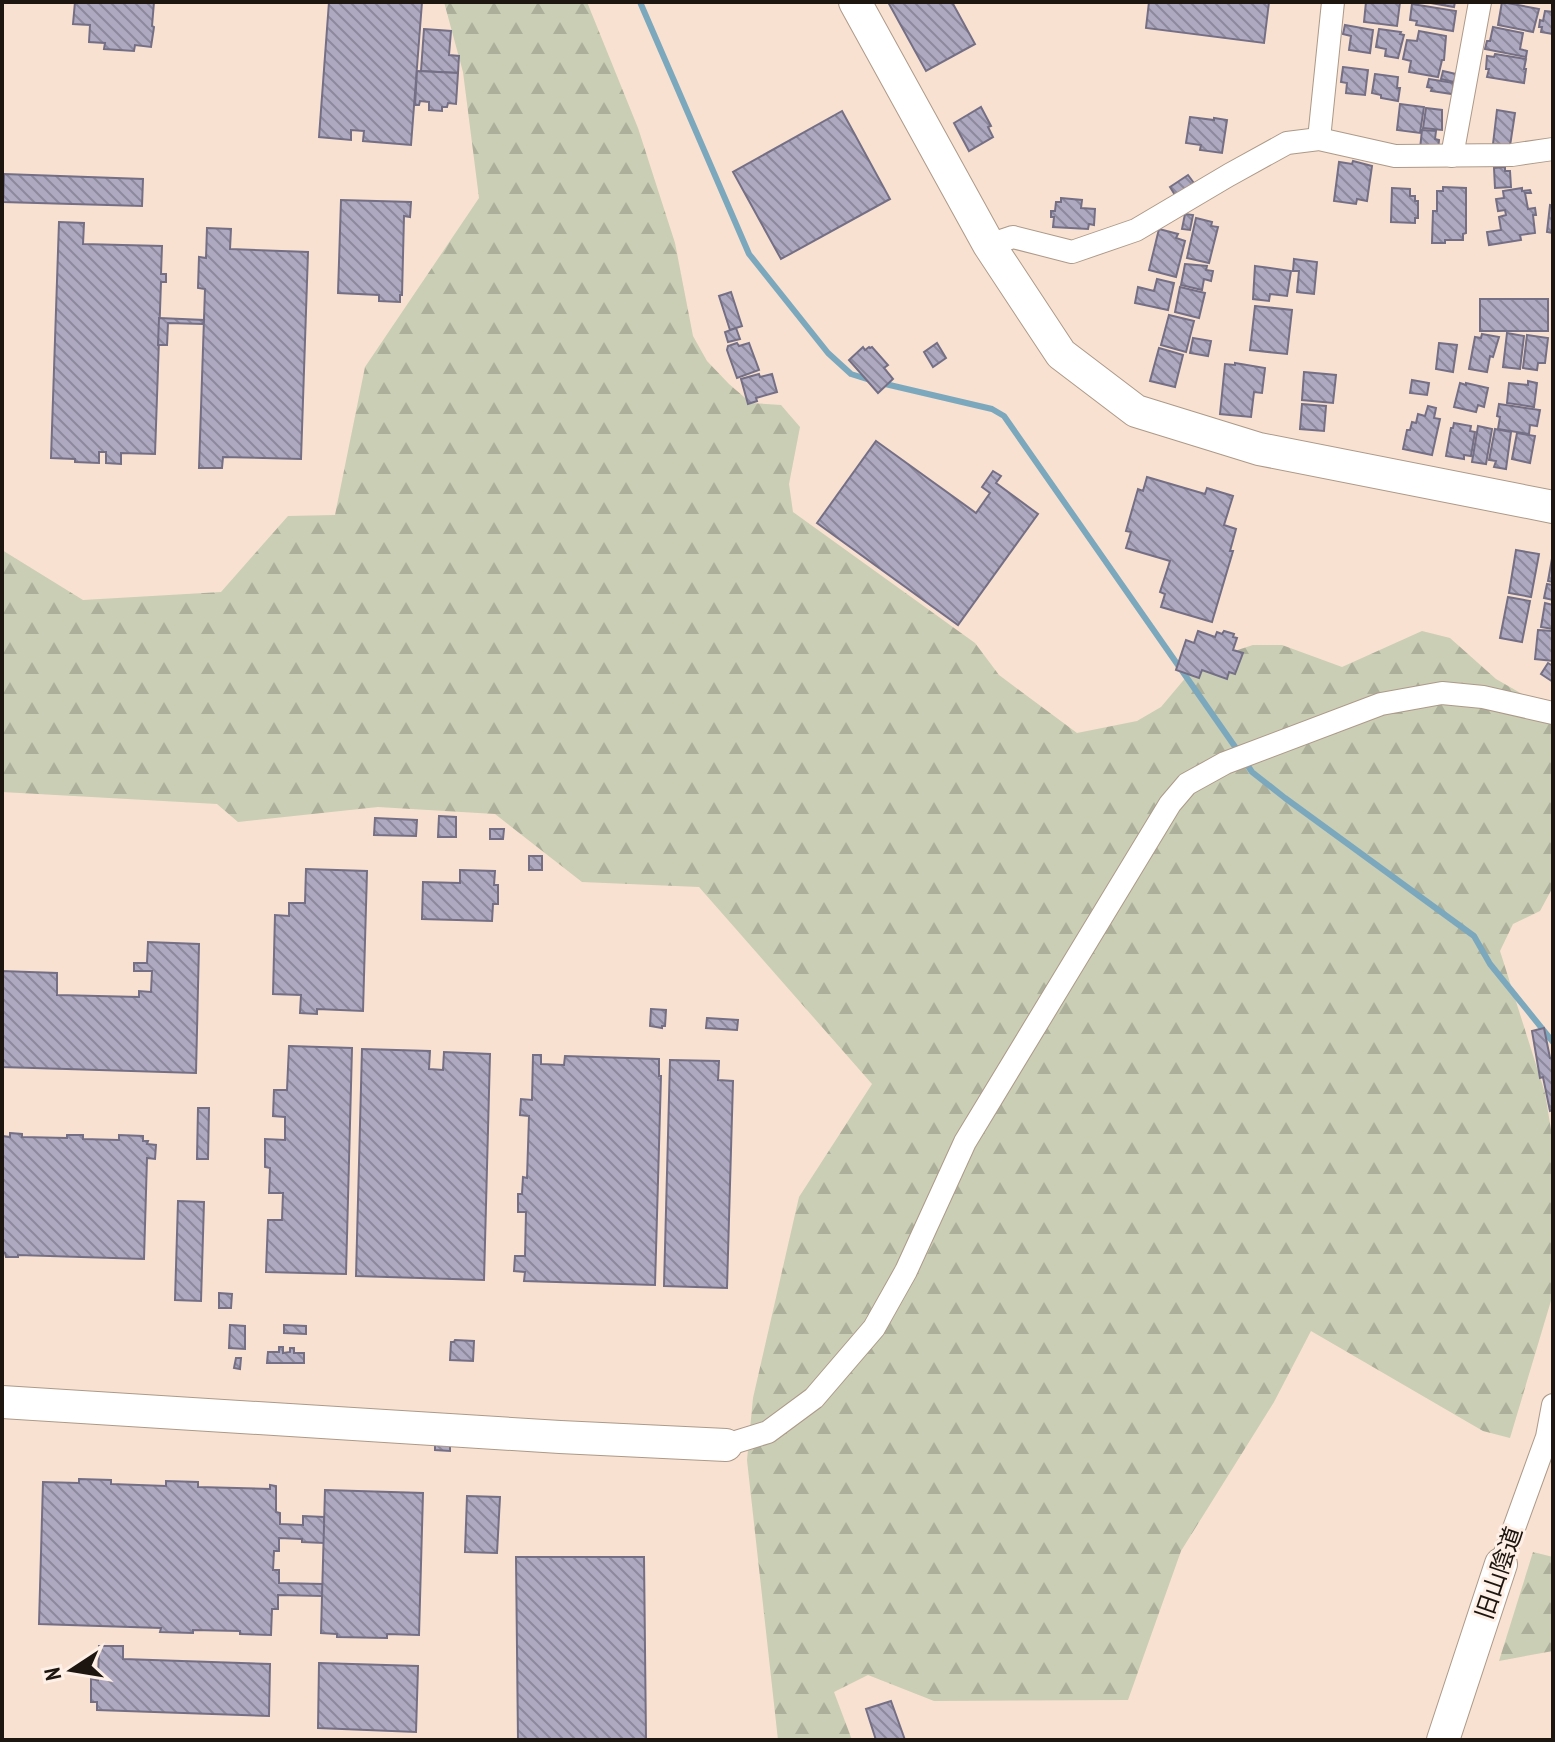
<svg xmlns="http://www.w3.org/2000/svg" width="1555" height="1742" font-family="'PT Sans Narrow','Noto Sans JP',sans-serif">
	<defs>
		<pattern id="forest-firs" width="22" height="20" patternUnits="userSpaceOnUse" patternTransform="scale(2)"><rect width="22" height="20" fill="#c9ceb5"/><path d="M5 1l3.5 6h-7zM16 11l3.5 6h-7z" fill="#acb09b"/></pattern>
		<pattern id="building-back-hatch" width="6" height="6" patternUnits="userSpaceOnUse" patternTransform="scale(2)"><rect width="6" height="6" fill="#aea9c1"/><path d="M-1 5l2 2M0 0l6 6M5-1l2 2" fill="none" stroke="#8d899b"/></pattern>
	</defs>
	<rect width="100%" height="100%" fill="#f8e1d0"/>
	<g fill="url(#forest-firs)">
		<polygon points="444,2 587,2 638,128 675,243 693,336 707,361 729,384 751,403 781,405 800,427 789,484 793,512 975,643 999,675 1077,733 1137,721 1161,707 1198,663 1253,645 1282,645 1342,667 1422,631 1450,638 1496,679 1553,712 1553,887 1540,911 1513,924 1500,951 1545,1093 1553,1142 1553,1294 1510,1438 1483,1431 1311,1331 1274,1402 1181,1551 1128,1700 934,1701 868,1675 834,1692 852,1740 778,1740 747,1460 753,1398 799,1197 872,1084 699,887 582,882 495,814 378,807 238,822 217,804 2,792 2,550 83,600 221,592 288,516 335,515 365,367 479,198 463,72"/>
		<polygon points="1533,1552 1553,1557 1553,1651 1499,1661"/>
	</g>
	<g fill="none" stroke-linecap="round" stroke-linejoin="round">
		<g stroke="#7ca8be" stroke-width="6">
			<polyline points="640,2 749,254 828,353 851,374 870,380"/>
			<polyline points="881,383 992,409 1004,416 1238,751"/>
			<polyline points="1244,760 1252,772 1285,798 1474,936 1490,964 1553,1042"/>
		</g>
	</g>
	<g fill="url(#building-back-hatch)" stroke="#746f85" stroke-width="2">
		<polygon points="75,2 154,2 152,26 154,27 151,47 135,45 134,51 104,49 105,43 89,42 90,25 73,24"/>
		<polygon points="329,2 422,2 411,145 363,141 364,131 351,130 351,140 319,137"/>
		<polygon points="888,2 952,2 975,44 926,71"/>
		<polygon points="1149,2 1269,2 1264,43 1146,28"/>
		<polygon points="1366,2 1400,2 1397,26 1364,22"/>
		<polygon points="1425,2 1455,2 1454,7"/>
		<polygon points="1502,2 1539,9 1533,32 1498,25"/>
		<polygon points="1412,4 1456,11 1453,31 1416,25 1417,21 1410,20"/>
		<polygon points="1545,11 1553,12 1553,34 1541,32 1542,27 1539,27 1540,20 1543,21"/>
		<polygon points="1345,25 1373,30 1370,53 1349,50 1351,36 1343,34"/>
		<polygon points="1493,27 1523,33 1520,49 1527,51 1526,57 1485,49 1487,41 1490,41"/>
		<polygon points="424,29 451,31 449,55 459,56 458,73 421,71"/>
		<polygon points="1379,29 1401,32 1400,34 1404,35 1398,58 1385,56 1386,49 1376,47"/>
		<polygon points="1419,31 1446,36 1444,60 1442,60 1438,77 1409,72 1411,61 1403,59 1407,40 1417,41"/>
		<polygon points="1495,54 1526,59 1524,69 1526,69 1524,83 1487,77 1489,69 1486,69 1487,56 1494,57"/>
		<polygon points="1343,67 1368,70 1365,95 1346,93 1347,83 1341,82"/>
		<polygon points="417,71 458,73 456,104 448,103 447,107 442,107 442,111 429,110 429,102 420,101 419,105 415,105"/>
		<polygon points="1443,71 1456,74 1454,82 1441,79"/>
		<polygon points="1375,74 1398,77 1397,88 1400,88 1398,101 1381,98 1381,95 1372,93"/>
		<polygon points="1429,79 1454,83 1452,94 1431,91 1432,88 1427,87"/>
		<polygon points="1400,104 1424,107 1420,133 1397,130"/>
		<polygon points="981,107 991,126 988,127 993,137 969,151 954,123"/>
		<polygon points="1426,108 1442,110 1442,130 1423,128"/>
		<polygon points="1497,110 1515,113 1510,146 1493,144"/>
		<polygon points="842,111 890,199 781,259 733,172"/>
		<polygon points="1190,117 1214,120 1214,118 1227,120 1222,153 1200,150 1201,145 1186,143"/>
		<polygon points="1422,130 1436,131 1435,139 1439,140 1438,151 1420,149"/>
		<polygon points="1353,161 1372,166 1367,201 1357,199 1356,204 1334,201 1339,162 1352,164"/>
		<polygon points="1505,167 1505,171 1510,171 1511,187 1495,188 1494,168"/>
		<polygon points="4,174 143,179 142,206 3,202"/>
		<polygon points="1188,175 1196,186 1177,198 1170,187"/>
		<polygon points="1443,187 1466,188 1466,233 1463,234 1463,240 1445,240 1445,243 1432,243 1433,211 1437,211 1437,191 1443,191"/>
		<polygon points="1392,188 1410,189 1410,196 1415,196 1415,201 1418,201 1418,218 1415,218 1415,223 1391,222"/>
		<polygon points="1522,188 1522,191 1530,190 1531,193 1525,193 1528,209 1535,208 1536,215 1533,215 1535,233 1520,235 1521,240 1489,245 1487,232 1501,230 1499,217 1506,215 1505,210 1498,211 1496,199 1504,198 1503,191"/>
		<polygon points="1061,198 1082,200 1081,208 1095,209 1094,225 1089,224 1088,229 1053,227 1054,217 1051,217 1051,211 1055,211 1056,202 1061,202"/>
		<polygon points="341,200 411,202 410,217 404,216 402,295 400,295 400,302 379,301 379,295 338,293"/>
		<polygon points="1550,205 1553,206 1553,233 1547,232"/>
		<polygon points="1185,214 1193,215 1190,230 1182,229"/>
		<polygon points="1196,218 1212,222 1211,226 1218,227 1209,263 1187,258"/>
		<polygon points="59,222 84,223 83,244 162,246 161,274 166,274 166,282 161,282 155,454 121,453 121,464 106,463 106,452 99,452 99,463 75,462 75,459 51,458"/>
		<polygon points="207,228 231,229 230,249 308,252 301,459 223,457 222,468 199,468 205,289 198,288 199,257 206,258"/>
		<polygon points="1159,229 1178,234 1176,238 1185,241 1176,277 1149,270"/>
		<polygon points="1294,259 1317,262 1314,294 1297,292 1299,271 1293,271"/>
		<polygon points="1185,264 1207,266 1206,270 1213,271 1211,281 1204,279 1202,290 1181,285"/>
		<polygon points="1255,266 1291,271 1287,296 1270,294 1269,301 1253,299"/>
		<polygon points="1157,279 1174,283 1168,310 1135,303 1138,287 1154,291"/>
		<polygon points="1180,287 1205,293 1199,318 1175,312"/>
		<polygon points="731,292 742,326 730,330 719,296"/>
		<rect x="1480" y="299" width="68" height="32"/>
		<polygon points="1255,306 1292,310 1287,354 1250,350"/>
		<polygon points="1169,315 1194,321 1186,352 1161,345"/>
		<polygon points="159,318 204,320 203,324 168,323 167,345 158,345"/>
		<polygon points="736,328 740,339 728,342 725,332"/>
		<polygon points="1507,333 1524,336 1520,369 1503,367"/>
		<polygon points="1482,334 1499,337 1493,357 1490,356 1487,372 1469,369 1475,337 1481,338"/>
		<polygon points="1527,335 1548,338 1545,363 1538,363 1537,370 1523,368"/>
		<polygon points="1193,338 1211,341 1208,356 1190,353"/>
		<polygon points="737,343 739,346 749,343 759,370 737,378 727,350 728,346"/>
		<polygon points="937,343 946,358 933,367 924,352"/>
		<polygon points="1439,343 1457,345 1453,372 1436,369"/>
		<polygon points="863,347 865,350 869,347 870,348 872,347 888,365 884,368 893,379 878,393 849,360"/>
		<polygon points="1159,348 1183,355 1175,387 1150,381"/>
		<polygon points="1235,363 1265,368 1262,393 1254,392 1251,417 1220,414 1225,364 1235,365"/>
		<polygon points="1304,372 1336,375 1333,403 1302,400"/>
		<polygon points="759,374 760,377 772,374 777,392 756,398 757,401 748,404 741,379"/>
		<polygon points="1412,380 1429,383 1427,395 1410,393"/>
		<polygon points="1528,381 1537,383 1534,407 1507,403 1509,383 1528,385"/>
		<polygon points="1460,383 1466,385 1466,383 1488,388 1484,407 1478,405 1476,412 1454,407"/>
		<polygon points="1302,404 1326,406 1324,431 1300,429"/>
		<polygon points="1499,404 1540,410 1537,426 1530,425 1529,434 1498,429 1500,417 1497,416"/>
		<polygon points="1428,406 1436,408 1434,418 1440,419 1432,455 1403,449 1407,430 1410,430 1412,422 1416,423 1418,414 1425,416"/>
		<polygon points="1454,423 1471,426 1470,431 1475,432 1471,456 1464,455 1464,459 1446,456 1451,428 1453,428"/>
		<polygon points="1478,426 1492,429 1486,464 1472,462"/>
		<polygon points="1495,429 1511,432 1506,469 1494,467 1496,461 1489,460"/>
		<polygon points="1517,433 1535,436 1530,463 1512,459"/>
		<polygon points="876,441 976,513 990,493 982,487 993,471 1001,476 996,483 1038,514 958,625 817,523"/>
		<polygon points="1147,477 1205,494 1207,488 1233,496 1224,525 1236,529 1230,551 1233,551 1212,622 1161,607 1165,594 1160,592 1170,561 1126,548 1131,532 1126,531 1138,489 1143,491"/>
		<polygon points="1516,550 1539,554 1531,597 1509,593"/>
		<polygon points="1553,553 1553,582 1548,581"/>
		<polygon points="1547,584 1553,585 1553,600 1544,598"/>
		<polygon points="1508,597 1530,601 1522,642 1500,638"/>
		<polygon points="1545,603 1553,605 1553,629 1541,627"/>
		<polygon points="1538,630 1553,631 1553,661 1535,659"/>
		<polygon points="1198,631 1215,637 1217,632 1222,634 1224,631 1234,634 1233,637 1237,638 1233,650 1243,653 1235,674 1229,672 1227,679 1202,670 1199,678 1176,670 1186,640 1194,643"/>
		<polygon points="1548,663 1553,666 1553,682 1541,674"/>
		<polygon points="439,816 456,817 456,837 438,837"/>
		<polygon points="375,818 417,820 416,836 374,835"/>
		<polygon points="490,829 504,829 503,839 490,839"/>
		<rect x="529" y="856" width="13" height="14"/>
		<polygon points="306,869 367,871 363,1011 317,1009 317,1014 300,1013 301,995 273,994 275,915 289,916 289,903 305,903"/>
		<polygon points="460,870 495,871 494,885 498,885 498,904 493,904 492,921 422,919 423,882 460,883"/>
		<polygon points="148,942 199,944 196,1073 2,1067 2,971 57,973 57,995 139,997 139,991 151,992 152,971 134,971 134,963 147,963"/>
		<polygon points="651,1009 666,1010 665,1026 662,1026 662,1028 650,1026"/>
		<polygon points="707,1018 738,1020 737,1030 706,1028"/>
		<polygon points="1544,1028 1550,1058 1553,1058 1553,1110 1550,1111 1543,1077 1540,1078 1532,1031"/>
		<polygon points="289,1046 352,1048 346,1274 266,1272 268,1220 282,1220 283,1193 269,1193 270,1168 265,1167 265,1139 285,1140 285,1117 273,1116 274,1090 287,1090"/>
		<polygon points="362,1049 430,1051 429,1069 443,1070 444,1052 490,1054 484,1280 356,1276"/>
		<polygon points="533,1055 541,1055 541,1064 564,1065 565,1056 659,1059 659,1076 661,1076 655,1285 524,1281 525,1272 514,1271 515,1256 525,1256 526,1212 518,1212 518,1194 522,1194 523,1177 527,1178 529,1116 520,1115 521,1099 532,1100"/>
		<polygon points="670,1060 719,1061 718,1080 733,1081 727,1288 664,1286"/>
		<polygon points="198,1108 209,1108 208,1159 197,1159"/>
		<polygon points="10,1133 22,1134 22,1137 67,1138 67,1135 83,1135 83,1139 119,1140 119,1135 143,1136 143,1141 148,1141 147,1144 156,1145 155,1159 147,1158 144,1259 18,1255 18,1257 6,1257 5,1253 2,1253 2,1136 10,1137"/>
		<polygon points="178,1201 204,1202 201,1301 175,1300"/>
		<polygon points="219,1293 232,1294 231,1308 219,1308"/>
		<polygon points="230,1325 245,1326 245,1349 229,1348"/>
		<polygon points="284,1325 306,1326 306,1334 284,1333"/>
		<polygon points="455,1340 474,1341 473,1361 450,1360 451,1342 454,1342"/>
		<polygon points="279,1347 283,1347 283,1353 290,1352 290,1348 294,1348 294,1353 304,1353 304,1363 267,1363 268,1352 279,1352"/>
		<polygon points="236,1358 241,1358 240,1369 234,1368"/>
		<polygon points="435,1438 450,1439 450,1451 435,1450"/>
		<polygon points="79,1479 111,1480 111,1484 166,1486 166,1481 198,1482 198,1487 270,1489 270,1485 276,1486 276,1512 280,1513 280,1524 303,1525 303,1516 324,1517 324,1543 302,1542 302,1539 279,1538 279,1551 274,1551 273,1570 279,1570 279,1583 323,1584 322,1596 278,1595 278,1609 272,1609 271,1635 240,1634 240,1631 193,1630 193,1633 160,1632 161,1628 39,1624 43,1482 79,1483"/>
		<polygon points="325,1490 423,1493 419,1635 387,1634 387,1638 337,1637 337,1634 321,1633"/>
		<polygon points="467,1496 500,1497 497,1553 465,1552"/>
		<polygon points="516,1557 644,1557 646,1740 518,1740"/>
		<polygon points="99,1646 123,1646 123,1659 270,1664 269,1716 97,1710 97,1702 91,1702 91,1679 98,1680"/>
		<polygon points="319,1663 418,1666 416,1732 318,1728"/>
		<polygon points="891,1701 905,1740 876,1740 866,1709"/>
	</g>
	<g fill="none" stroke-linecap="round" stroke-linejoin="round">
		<g stroke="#ad9988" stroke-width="24">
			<g id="street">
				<polyline points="1319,139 1333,2"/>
				<polyline points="1452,156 1480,2"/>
				<polyline points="989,245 1013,237 1072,252 1136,230 1229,175 1287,143 1319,139 1395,156 1512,155 1553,149"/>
				<polyline points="726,1445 768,1432 814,1398 874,1328 906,1271 965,1142 1170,804 1187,784 1225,763 1381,704 1442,693 1483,697 1553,713"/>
				<polyline points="1501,1564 1547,1437 1553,1405"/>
			</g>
		</g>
		<g stroke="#ad9988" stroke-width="34">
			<g id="secondary">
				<polyline points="855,2 989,245 1061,354 1136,411 1259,449 1553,507"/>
				<polyline points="2,1402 560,1437 726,1445"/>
				<polyline points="1443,1740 1501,1564"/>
			</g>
		</g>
		<use href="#street" stroke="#fff" stroke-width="22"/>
		<use href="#secondary" stroke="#fff" stroke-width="32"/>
	</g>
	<g text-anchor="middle" stroke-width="6" stroke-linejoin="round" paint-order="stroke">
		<g font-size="24" fill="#1d1610" stroke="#fef0e6">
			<text transform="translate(1499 1573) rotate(-71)" y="8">旧山陰道</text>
		</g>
	</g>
	<rect width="1555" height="1742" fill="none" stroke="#1d1610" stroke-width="8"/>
	<g transform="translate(72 1670) rotate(258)" stroke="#fef0e6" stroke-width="6" paint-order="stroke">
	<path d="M0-6L14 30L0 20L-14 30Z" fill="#1d1610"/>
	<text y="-12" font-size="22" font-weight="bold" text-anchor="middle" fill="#1d1610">N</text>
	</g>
</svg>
